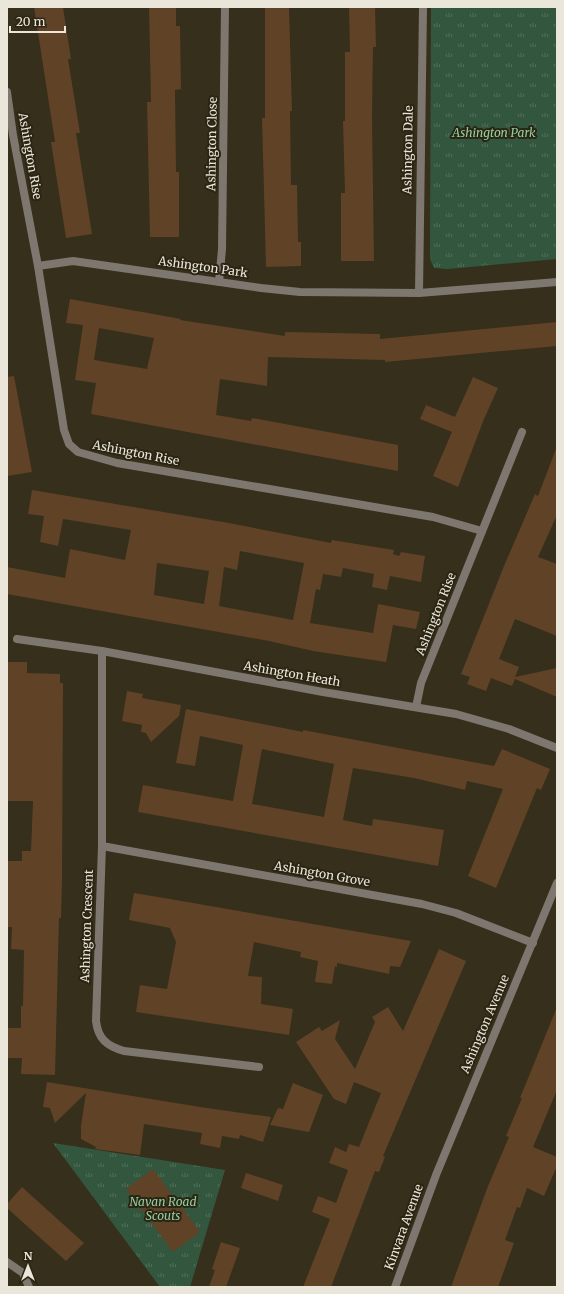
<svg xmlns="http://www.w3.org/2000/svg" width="564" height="1294" font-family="Merriweather,serif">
	<defs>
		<pattern id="park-tufts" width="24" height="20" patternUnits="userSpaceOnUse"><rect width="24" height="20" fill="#33573e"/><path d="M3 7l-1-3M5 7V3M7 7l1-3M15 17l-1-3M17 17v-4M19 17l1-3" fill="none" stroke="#516f59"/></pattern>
	</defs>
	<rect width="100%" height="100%" fill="#352f1c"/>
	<g fill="url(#park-tufts)">
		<polygon points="431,7 557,7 557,259 448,269 434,268 430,259"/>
		<polygon points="53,1143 225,1170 190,1287 160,1287"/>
	</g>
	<g fill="#604226" fill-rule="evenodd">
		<polygon points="34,7 63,7 71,59 68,59 80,133 76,133 92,234 66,238 51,142 55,142"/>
		<polygon points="149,7 176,7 176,26 180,26 181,89 175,90 176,172 179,172 179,237 150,237 147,102 151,102"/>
		<polygon points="265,7 289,7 292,111 290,111 291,185 297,185 298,242 301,242 301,266 266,267 262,118 265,118"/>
		<polygon points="349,7 375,7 376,47 373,47 372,116 374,261 341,261 341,193 345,193 343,121 345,121 345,52 350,52"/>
		<path d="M70 299 181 319 180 320 285 336V332L380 334V339L557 322V346L385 362V360L268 357 267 386 220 379 216 415 251 421 252 418 398 445V471L91 414 96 383 75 380 83 325 66 323ZM99 328 154 338 147 369 94 360Z"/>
		<polygon points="14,376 32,472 7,476 7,377"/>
		<polygon points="473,377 498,388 484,419 458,487 433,476 452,432 420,419 426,405 455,417"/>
		<polygon points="556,449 557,515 538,557 557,564 557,636 515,619 499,659 519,667 515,677 557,668 557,697 515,679 512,686 491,678 486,691 467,684 470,677 461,674 504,566 535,494 538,496"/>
		<path d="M32 490 229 523 331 543 332 540 394 550 393 554 399 556 401 552 425 556 421 582 390 576 387 590 372 587 374 574 343 568 341 577 323 574 320 590 316 589 310 623 373 633 378 604 420 612 416 629 393 625 386 662 313 651 269 641 7 594V567L65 578 70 549 125 560 131 530 63 519 58 546 40 542 44 516 28 514ZM240 551 304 563 293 620 219 606 224 567 237 570ZM157 563 209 571 204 604 154 595Z"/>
		<polygon points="7,662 27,662 27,673 60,674 60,683 63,683 62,882 61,918 59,918 55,1075 21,1074 22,1058 7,1058 7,1028 21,1028 21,1006 23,1006 24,950 11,949 12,927 7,927 7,861 22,861 22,851 31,851 33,801 7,801"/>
		<polygon points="127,691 143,694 142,698 181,705 179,716 151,742 146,733 141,732 142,725 122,721"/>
		<path d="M186 709 303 732V730L494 766 502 749 550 769 541 790 537 788 496 888 468 876 503 789 467 781 465 790 414 778 353 768 343 820 372 826 373 819 388 821 444 830 438 866 138 812 143 785 233 801 243 745 200 736 195 766 176 763ZM262 749 334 764 324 817 252 804Z"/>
		<polygon points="134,893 170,899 411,941 400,967 390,966 389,974 337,963 337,967 335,966 332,984 315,982 318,961 300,957 301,952 254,942 248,976 262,977 261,1004 293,1009 289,1035 136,1012 140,985 167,989 176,942 170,928 129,920"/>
		<polygon points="439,949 466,961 383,1156 385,1157 379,1172 375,1171 331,1287 303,1287 330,1219 312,1212 318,1196 336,1203 348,1170 329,1163 335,1147 346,1152 349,1144 359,1147 381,1093 354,1082 346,1104 334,1099 296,1042 319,1027 322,1031 340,1020 335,1039 355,1069 375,1022 372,1017 388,1007 403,1031"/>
		<polygon points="557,1007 557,1090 533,1147 557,1157 557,1166 544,1196 527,1188 520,1208 517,1207 505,1240 514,1243 498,1287 451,1287 488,1186 509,1137 506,1136 522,1098 520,1098"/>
		<polygon points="47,1082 200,1107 271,1117 263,1142 240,1135 239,1139 222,1136 220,1148 200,1144 202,1133 144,1124 140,1155 95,1149 96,1147 81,1139 81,1126 86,1093 55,1123 50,1108 43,1107"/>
		<polygon points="293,1083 323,1095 309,1132 270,1125 278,1108 283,1109"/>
		<polygon points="153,1169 200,1232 173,1252 126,1189"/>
		<polygon points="246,1173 283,1185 278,1201 241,1188"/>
		<polygon points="22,1187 84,1243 66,1261 7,1208 7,1204"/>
		<polygon points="221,1242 240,1248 226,1287 209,1287 215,1270 212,1269"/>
	</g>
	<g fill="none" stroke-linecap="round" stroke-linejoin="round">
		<g stroke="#7d776f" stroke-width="8">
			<polyline points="7,92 13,135 38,266 64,430 69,444 78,452 117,463 433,517 482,531"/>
			<polyline points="38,266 73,261 261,288 300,292 419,293 557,282"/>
			<polyline points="219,282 222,249 225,7"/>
			<polyline points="419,293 423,7"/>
			<polyline points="17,639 102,651 323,692 456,714 509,729 557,748"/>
			<path d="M102 651V846L96 1021C98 1039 107 1046 124 1051L259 1067"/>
			<polyline points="416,707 421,683 522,432"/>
			<polyline points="102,846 422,904 456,913 533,943"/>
			<polyline points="7,1262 23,1273 29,1287"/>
			<polyline points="395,1287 436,1175 557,883"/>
		</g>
	</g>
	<g text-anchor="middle" stroke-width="4" stroke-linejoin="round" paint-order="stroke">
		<g font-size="12" font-style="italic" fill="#92d0a3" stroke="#2b2513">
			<text x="494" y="137">Ashington Park</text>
			<text x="163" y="1206">Navan Road<tspan x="163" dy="14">Scouts</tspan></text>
		</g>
		<g font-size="12" fill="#eae6da" stroke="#2b2513">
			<text transform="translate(212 144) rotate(-89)" y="4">Ashington Close</text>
			<text transform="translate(408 150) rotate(-89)" y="4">Ashington Dale</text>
			<text transform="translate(30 156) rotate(80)" y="4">Ashington Rise</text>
			<text transform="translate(203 267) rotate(8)" y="4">Ashington Park</text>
			<text transform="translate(136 453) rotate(11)" y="4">Ashington Rise</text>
			<text transform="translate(436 614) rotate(-68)" y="4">Ashington Rise</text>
			<text transform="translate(292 674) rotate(10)" y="4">Ashington Heath</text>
			<text transform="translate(322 874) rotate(10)" y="4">Ashington Grove</text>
			<text transform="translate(87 926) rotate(-88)" y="4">Ashington Crescent</text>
			<text transform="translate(485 1024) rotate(-67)" y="4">Ashington Avenue</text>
			<text transform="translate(404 1227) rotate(-70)" y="4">Kinvara Avenue</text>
		</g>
	</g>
	<rect width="564" height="1294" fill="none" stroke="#eae6da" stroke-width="16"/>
	<g transform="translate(28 1266)" stroke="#2b2513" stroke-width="3" paint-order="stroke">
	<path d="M0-3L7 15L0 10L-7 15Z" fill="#eae6da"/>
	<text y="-6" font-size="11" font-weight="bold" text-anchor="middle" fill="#eae6da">N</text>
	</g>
	<path d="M10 26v6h55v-6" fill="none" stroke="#eae6da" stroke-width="2"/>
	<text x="16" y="26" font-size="12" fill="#eae6da" stroke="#2b2513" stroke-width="3" paint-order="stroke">20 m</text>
</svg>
